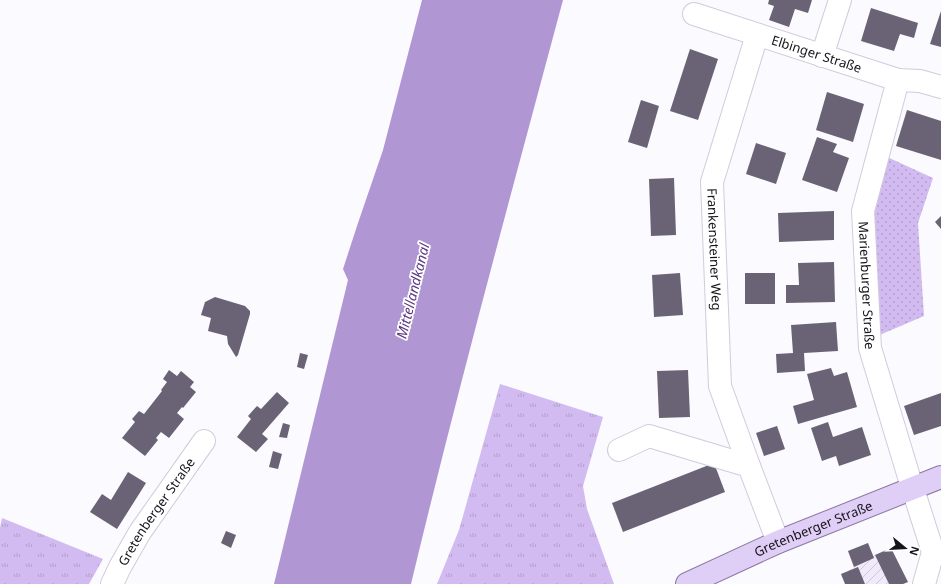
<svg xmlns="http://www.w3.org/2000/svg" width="941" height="584" font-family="'Noto Sans',sans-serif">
	<defs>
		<pattern id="industrial-furrows" width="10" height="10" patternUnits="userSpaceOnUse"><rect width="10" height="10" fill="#f1eafb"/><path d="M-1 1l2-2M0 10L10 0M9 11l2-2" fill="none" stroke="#cec8d7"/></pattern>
		<pattern id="grass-tufts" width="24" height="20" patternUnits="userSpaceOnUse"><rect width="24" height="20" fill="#d1bbf0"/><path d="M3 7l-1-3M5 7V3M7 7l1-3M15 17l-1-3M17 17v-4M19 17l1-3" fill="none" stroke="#b3a0cd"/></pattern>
		<pattern id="park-dots" width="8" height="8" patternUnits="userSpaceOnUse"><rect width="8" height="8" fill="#d1bbf0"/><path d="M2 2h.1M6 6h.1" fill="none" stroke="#b3a0cd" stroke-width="1.8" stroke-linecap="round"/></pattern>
	</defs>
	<rect width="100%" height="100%" fill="#fbfafe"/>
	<polygon fill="url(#industrial-furrows)" points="868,543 873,556 891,548 908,582 903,584 845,584 841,574 854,568 848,551"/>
	<g fill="url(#grass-tufts)">
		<polygon points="500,384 603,417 583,486 587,509 614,584 437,584 459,530"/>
		<polygon points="2,518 103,559 89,584 0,584 0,528"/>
	</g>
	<polygon fill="url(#park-dots)" points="885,156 933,178 918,223 924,316 875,337 869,208"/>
	<path fill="#b096d3" d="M422 0H563C511 194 458 388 411 584H274L348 280 343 269 358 223 383 150Z"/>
	<g fill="#6a6375">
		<polygon points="769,0 812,0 808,13 795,9 789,27 769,20 774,6 768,4"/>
		<polygon points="871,8 918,23 914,38 900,34 894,51 861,41"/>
		<polygon points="941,11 941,47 930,44"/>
		<polygon points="690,49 718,59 698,120 670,111"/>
		<polygon points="827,92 864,104 853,142 816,130"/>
		<polygon points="641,100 659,106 647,148 628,142"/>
		<polygon points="907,110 941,121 941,160 896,146"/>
		<polygon points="817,137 837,144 833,152 849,158 837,192 802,180"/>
		<polygon points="756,143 786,153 776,184 746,174"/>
		<polygon points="674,178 676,235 651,236 649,179"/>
		<polygon points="834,211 834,240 779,242 778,213"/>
		<polygon points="941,216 941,229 935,222"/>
		<polygon points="834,262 835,302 786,303 786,285 799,285 798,263"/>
		<polygon points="680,273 683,315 654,317 652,275"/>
		<rect x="745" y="273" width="30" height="31"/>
		<polygon points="215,297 245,306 250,311 250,314 238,355 236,357 228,344 227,336 208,331 211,318 201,315 205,302"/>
		<polygon points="836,322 838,351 804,353 805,371 777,373 776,354 793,353 791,325"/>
		<polygon points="300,353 308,355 304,369 297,367"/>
		<polygon points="831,368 834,376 847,372 857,407 798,424 793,406 814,400 807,374"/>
		<polygon points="169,370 177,376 181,371 194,382 190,387 196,392 183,408 182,407 177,413 184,419 169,438 161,432 156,438 158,440 145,456 122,438 135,422 132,419 139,411 144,414 162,391 161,390 167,382 163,379"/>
		<polygon points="688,370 690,417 659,418 657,371"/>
		<polygon points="277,392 289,403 262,434 268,439 256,452 237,437 251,419 248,416 257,406 261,409"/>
		<polygon points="941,393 941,426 914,435 904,406"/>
		<polygon points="828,422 833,437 862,427 871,455 839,466 836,456 822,461 811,428"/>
		<polygon points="283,423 290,425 287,438 279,437"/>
		<polygon points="777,426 785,449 764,456 756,433"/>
		<polygon points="273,451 282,454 278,469 269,467"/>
		<polygon points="714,463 725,492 623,532 612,503"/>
		<polygon points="128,472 146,483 117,529 90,512 102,494 111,500"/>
		<polygon points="226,531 236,535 231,548 221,543"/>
		<polygon points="868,543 874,558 854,567 848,551"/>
		<polygon points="891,548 908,582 903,584 889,584 875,555"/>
		<polygon points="858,567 865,584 845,584 841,574"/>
	</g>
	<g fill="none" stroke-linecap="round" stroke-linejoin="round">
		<g stroke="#d2cade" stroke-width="24">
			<g id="minor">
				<path id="s1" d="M694 14 898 80 920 81 941 87"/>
				<path id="s2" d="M757 35 712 182 720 386 749 466 778 542"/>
				<polyline points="822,56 840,0"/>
				<path id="s3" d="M898 80 863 211 870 348 909 477 933 552 924 584"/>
				<polyline points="619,450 649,436 749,466"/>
				<path id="s4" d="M112 584 120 567 140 532 204 441"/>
			</g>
		</g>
		<g stroke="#8a77a4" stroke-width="24">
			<g id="major">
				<path id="s5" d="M687 584 778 542 941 477"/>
			</g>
		</g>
		<use href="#minor" stroke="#fff" stroke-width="22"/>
		<use href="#major" stroke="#dfcef5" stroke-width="22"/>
	</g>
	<g text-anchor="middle" stroke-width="3.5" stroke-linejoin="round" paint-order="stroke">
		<g font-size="13" fill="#151219" stroke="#fff">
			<text dy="5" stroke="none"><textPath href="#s1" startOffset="129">Elbinger Straße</textPath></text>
			<text dy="5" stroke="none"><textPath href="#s2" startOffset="221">Frankensteiner Weg</textPath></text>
			<text dy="5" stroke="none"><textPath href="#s3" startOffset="210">Marienburger Straße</textPath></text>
			<text dy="5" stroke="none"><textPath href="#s4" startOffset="85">Gretenberger Straße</textPath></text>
			<text dy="5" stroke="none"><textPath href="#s5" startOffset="138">Gretenberger Straße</textPath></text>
		</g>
		<g font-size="14" font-style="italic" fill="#5a3780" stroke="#fff">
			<text transform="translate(413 291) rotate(-76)" y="5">Mittellandkanal</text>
		</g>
	</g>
	<g transform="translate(905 548) rotate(108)" stroke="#ffffff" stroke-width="3" paint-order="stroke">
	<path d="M0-3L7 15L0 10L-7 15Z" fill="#151219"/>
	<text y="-6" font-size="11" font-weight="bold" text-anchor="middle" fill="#151219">N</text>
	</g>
</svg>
